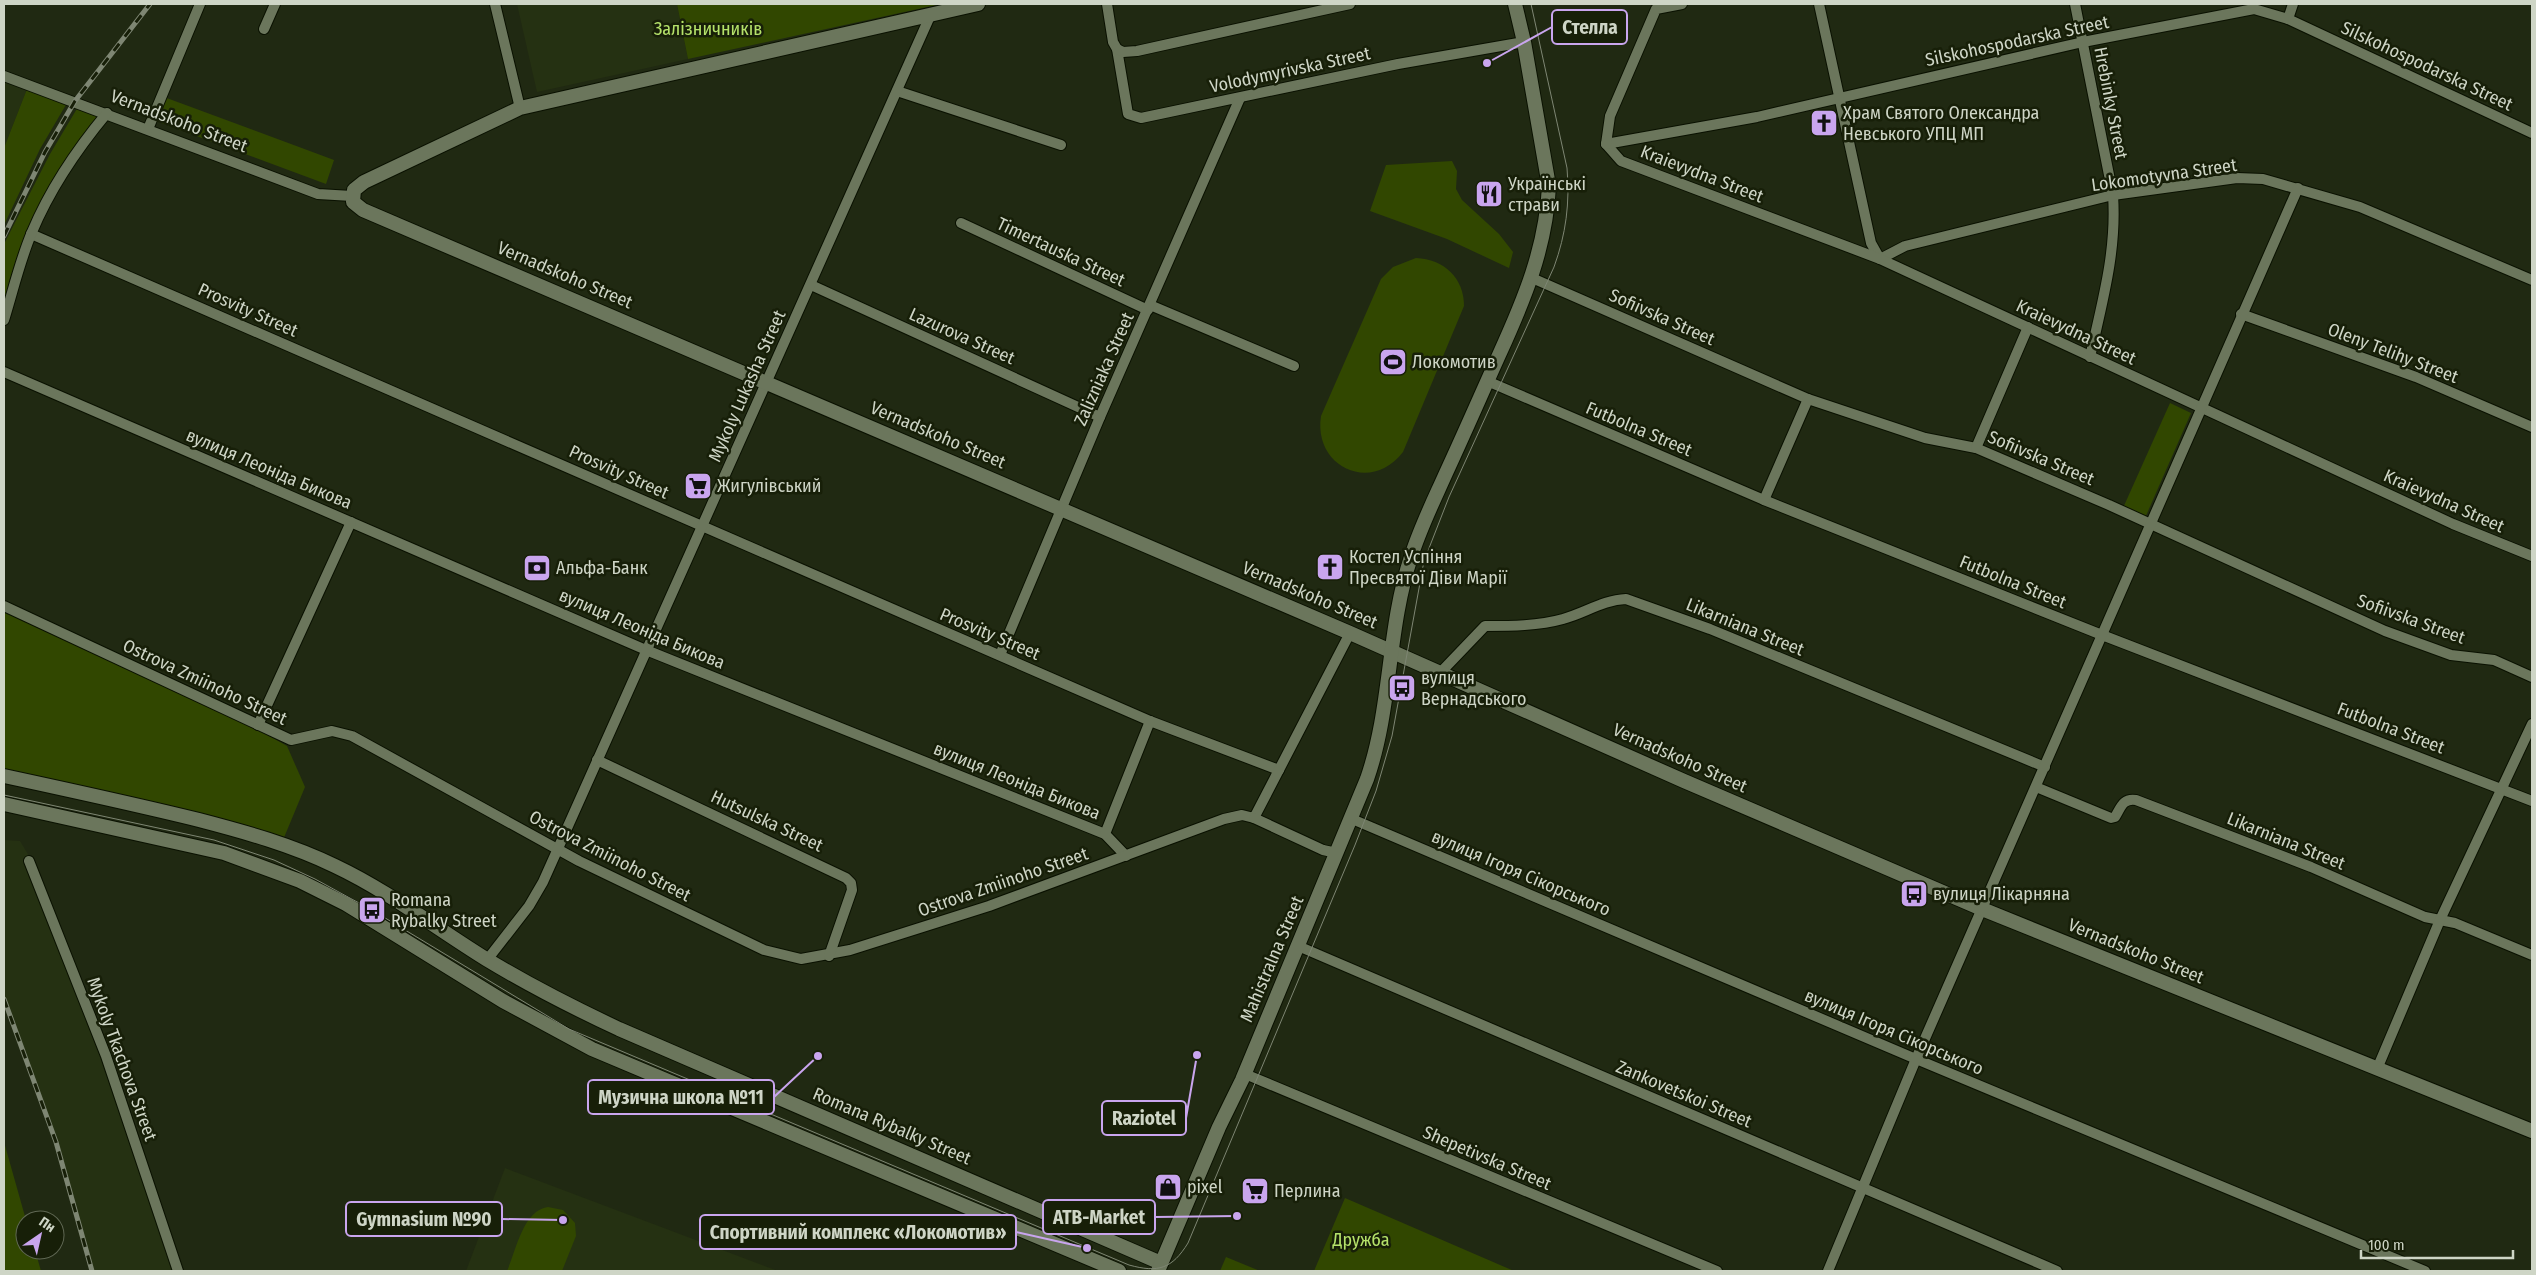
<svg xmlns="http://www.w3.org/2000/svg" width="2536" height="1275" font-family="'Fira Sans Condensed',sans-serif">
	<rect width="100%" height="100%" fill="#202912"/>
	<g fill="#253112">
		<polygon points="517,4 677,4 688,59 537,92"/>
		<polygon points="4,81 27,89 4,148"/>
		<polygon points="4,840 20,841 32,861 178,1271 91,1271 56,1142 4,995"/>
		<polygon points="505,1168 778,1271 466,1271"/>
	</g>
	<g fill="#314700">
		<polygon points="677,4 941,4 688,59"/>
		<polygon points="27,89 67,103 40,149 4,225 4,148"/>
		<polygon points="164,97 334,160 326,184 156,121"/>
		<polygon points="78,107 102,116 63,170 4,312 4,244 50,154"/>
		<polygon points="1452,161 1457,171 1456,189 1462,200 1499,234 1513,252 1509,268 1447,239 1370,211 1386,165"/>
		<path d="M1416 258C1444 259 1464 278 1464 306L1403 452C1371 494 1313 467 1321 416L1381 279 1393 267Z"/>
		<polygon points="2170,403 2191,413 2145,518 2123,508"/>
		<polygon points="4,610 257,729 287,746 305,787 283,840 4,772"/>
		<polygon points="4,1142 26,1220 25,1250 35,1250 41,1271 4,1271"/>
		<polygon points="1345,1198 1514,1271 1314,1271"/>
		<path d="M548 1207 563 1210 575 1223 576 1236 562 1271H507C516 1251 523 1210 548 1207Z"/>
		<polygon points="1226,1257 1260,1271 1220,1271"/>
	</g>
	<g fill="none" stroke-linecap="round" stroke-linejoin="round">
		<g stroke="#0a1100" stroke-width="12">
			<g id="street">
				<polyline points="495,4 520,108"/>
				<polyline points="1107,4 1113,42 1117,49 1128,114 1141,118 1398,64 1524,42"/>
				<polyline points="1819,4 1871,243 1880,259 1905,246 2113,195 2237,178 2263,179 2360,207 2532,280"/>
				<path d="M2075 4 2113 195C2117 251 2102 303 2090 357"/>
				<polyline points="2288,19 2293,4"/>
				<polyline points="264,29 275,4"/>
				<polyline points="1117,49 1123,52 1137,51 1350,4"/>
				<polyline points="4,76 318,194 352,196"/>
				<polyline points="897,91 1061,145"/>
				<polyline points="148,129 200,4"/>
				<polyline points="1606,144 1621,161 1880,259 2453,524 2532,556"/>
				<polyline points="1606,144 1757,117 2083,42 2254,9 2288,19 2532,133"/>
				<polyline points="1606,144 1610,116 1656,9 1682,4"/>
				<polyline points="961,223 1148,310"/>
				<polyline points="31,234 1150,721 1279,770"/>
				<polyline points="1532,278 1808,399 1925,438 1976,448 2109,505 2385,631 2451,655 2494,660 2532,677"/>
				<polyline points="811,285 1100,417"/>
				<polyline points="1150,305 1294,366"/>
				<polyline points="2241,314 2416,377 2532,427"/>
				<path d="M4 320C13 291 20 260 32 232 50 189 77 149 107 113"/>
				<polyline points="4,372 646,650 1105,834 1126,856"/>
				<polyline points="1487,381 1764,500 2102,635 2532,801"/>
				<polyline points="1976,448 2028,327"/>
				<polyline points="1764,500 1808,399"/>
				<polyline points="4,606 291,740 332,731 352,736 579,861 764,950 801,959 850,950 989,906 1224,819 1242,815 1254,818 1350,633"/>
				<polyline points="1000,655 1100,417 1240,98"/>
				<path d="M1440 673 1485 626C1511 626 1538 626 1563 619 1585 613 1603 600 1626 599L1710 629 2045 767"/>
				<polyline points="258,725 351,522"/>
				<polyline points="597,760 846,878 851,883 852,890 829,956"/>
				<path d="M2036 787 2111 818 2115 817C2121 807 2123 798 2136 800L2311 867 2425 917 2455 923 2532 955"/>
				<polyline points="1254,818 1323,850 1337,853"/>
				<polyline points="1352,819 1916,1059 2425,1271"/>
				<polyline points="1105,834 1150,721"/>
				<polyline points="29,861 106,1056 178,1271"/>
				<polyline points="1298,946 2057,1271"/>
				<polyline points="487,960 529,906 543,882 931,14"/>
				<polyline points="2377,1069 2440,920 2532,724"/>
				<polyline points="1245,1074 1717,1271"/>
				<polyline points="1828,1271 1916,1059 2298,188"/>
			</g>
		</g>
		<g stroke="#0a1100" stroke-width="16">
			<g id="secondary">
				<polyline points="978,4 520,108 364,182 354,190 353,202 363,210 1350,633 1684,781 1982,909 2532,1131"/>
				<path d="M4 776C69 790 134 804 199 820 245 832 292 845 335 866 388 891 436 928 486 959 529 985 574 1008 619 1029L1161 1263"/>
				<polyline points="4,804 224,853 300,881 346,904 503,1001 592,1049 1119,1271"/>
				<path d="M1158 1271 1219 1127 1242 1080 1367 779C1392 707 1387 629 1411 557 1420 528 1434 500 1446 473 1464 434 1481 395 1499 355 1524 300 1546 248 1549 186L1524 42 1515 4"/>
			</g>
		</g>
		<use href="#street" stroke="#6b765c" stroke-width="10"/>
		<use href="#secondary" stroke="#6b765c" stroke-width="14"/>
		<path stroke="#7e8673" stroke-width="1" d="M4 795 214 840 274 860 315 879 372 910 569 1029 1129 1265C1158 1273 1172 1269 1188 1243L1355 845 1376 791 1392 736 1424 561 1449 497 1554 267C1566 234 1570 203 1567 168L1531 4"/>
		<g stroke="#7e8673" stroke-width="5">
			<g id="rail">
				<polyline points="4,236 45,152 75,101 150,4"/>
				<polyline points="4,999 56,1142 92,1271"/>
			</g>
		</g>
		<use href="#rail" stroke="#171f08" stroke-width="3" stroke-dasharray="9" stroke-linecap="butt"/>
	</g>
	<defs>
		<g id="church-square" transform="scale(1.4375)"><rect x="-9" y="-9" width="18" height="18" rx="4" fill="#c9a5ee" stroke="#171f08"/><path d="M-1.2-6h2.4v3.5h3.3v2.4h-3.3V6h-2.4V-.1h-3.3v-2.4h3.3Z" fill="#111"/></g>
		<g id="restaurant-square" transform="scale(1.4375)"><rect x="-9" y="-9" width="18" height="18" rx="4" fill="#c9a5ee" stroke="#171f08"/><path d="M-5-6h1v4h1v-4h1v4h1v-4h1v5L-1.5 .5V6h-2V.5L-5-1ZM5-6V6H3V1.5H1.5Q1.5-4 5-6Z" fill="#111"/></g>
		<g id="stadium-square" transform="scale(1.4375)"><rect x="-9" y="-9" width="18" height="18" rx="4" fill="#c9a5ee" stroke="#171f08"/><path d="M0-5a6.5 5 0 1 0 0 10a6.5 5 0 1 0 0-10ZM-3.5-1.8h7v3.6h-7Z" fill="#111"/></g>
		<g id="supermarket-square" transform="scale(1.4375)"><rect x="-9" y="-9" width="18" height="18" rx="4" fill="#c9a5ee" stroke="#171f08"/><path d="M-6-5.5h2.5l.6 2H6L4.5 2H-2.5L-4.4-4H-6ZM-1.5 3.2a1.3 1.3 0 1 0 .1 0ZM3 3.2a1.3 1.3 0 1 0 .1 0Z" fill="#111"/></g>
		<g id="bank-square" transform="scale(1.4375)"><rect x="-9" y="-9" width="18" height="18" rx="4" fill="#c9a5ee" stroke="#171f08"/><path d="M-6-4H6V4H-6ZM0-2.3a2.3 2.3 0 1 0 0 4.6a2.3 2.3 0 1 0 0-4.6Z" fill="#111"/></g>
		<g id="bus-square" transform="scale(1.4375)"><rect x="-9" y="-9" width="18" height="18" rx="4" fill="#c9a5ee" stroke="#171f08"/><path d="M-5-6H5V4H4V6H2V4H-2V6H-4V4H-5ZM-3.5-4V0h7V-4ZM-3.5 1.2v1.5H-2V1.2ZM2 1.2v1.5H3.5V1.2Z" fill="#111"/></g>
		<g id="shop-square" transform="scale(1.4375)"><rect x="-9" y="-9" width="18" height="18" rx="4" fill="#c9a5ee" stroke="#171f08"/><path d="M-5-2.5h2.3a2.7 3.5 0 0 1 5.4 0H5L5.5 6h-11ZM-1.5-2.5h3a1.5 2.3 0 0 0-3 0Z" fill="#111"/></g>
	</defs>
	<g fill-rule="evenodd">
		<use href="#church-square" x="1824" y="123"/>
		<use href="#restaurant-square" x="1489" y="194"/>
		<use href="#stadium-square" x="1393" y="362"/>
		<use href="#supermarket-square" x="698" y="486"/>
		<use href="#church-square" x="1330" y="567"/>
		<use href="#bank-square" x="537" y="568"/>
		<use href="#bus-square" x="1402" y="688"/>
		<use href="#bus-square" x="1914" y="894"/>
		<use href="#bus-square" x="372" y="910"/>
		<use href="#shop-square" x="1168" y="1187"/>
		<use href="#supermarket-square" x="1255" y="1191"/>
	</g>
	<g text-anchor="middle" stroke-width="5" stroke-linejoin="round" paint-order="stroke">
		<g font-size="18" fill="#b5e26a" stroke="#171f08">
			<text x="708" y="35">Залізничників</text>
			<text x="1361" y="1246">Дружба</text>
		</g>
		<g font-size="18" fill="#ced5c6" stroke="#171f08">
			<text transform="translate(2017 41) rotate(-12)" y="6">Silskohospodarska Street</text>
			<text transform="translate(2427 66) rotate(25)" y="6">Silskohospodarska Street</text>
			<text transform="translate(1290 70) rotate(-12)" y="6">Volodymyrivska Street</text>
			<text transform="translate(2111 103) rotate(79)" y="6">Hrebinky Street</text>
			<text transform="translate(179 121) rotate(21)" y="6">Vernadskoho Street</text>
			<text transform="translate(1702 174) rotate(21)" y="6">Kraievydna Street</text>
			<text transform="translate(2164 175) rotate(-8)" y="6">Lokomotyvna Street</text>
			<text transform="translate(1061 252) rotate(25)" y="6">Timertauska Street</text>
			<text transform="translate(565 275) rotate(23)" y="6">Vernadskoho Street</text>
			<text transform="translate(248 310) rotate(24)" y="6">Prosvity Street</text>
			<text transform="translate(1662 317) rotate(24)" y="6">Sofiivska Street</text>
			<text transform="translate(2076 332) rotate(25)" y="6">Kraievydna Street</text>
			<text transform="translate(962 336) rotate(24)" y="6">Lazurova Street</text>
			<text transform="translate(2393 353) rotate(21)" y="6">Oleny Telihy Street</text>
			<text transform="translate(1104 369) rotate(-66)" y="6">Zalizniaka Street</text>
			<text transform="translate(747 386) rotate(-66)" y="6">Mykoly Lukasha Street</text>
			<text transform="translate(1639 429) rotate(23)" y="6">Futbolna Street</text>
			<text transform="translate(938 435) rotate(23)" y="6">Vernadskoho Street</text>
			<text transform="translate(2041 458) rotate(23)" y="6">Sofiivska Street</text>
			<text transform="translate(269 469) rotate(23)" y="6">вулиця Леоніда Бикова</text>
			<text transform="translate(619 472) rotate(24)" y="6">Prosvity Street</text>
			<text transform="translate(2444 501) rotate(24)" y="6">Kraievydna Street</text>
			<text transform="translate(2013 582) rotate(22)" y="6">Futbolna Street</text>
			<text transform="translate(1310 595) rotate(23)" y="6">Vernadskoho Street</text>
			<text transform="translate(2411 619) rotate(20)" y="6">Sofiivska Street</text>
			<text transform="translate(1745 627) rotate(22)" y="6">Likarniana Street</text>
			<text transform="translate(642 629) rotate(23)" y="6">вулиця Леоніда Бикова</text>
			<text transform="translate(990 634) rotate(23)" y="6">Prosvity Street</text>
			<text transform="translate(205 682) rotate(25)" y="6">Ostrova Zmiinoho Street</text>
			<text transform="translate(2391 728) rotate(21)" y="6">Futbolna Street</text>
			<text transform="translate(1680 758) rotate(24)" y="6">Vernadskoho Street</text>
			<text transform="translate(1017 781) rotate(22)" y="6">вулиця Леоніда Бикова</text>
			<text transform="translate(767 821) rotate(25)" y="6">Hutsulska Street</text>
			<text transform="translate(2286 841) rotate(22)" y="6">Likarniana Street</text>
			<text transform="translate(610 856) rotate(27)" y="6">Ostrova Zmiinoho Street</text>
			<text transform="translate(1521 873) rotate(23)" y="6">вулиця Ігоря Сікорського</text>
			<text transform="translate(1003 882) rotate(-19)" y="6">Ostrova Zmiinoho Street</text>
			<text transform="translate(2136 951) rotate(22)" y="6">Vernadskoho Street</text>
			<text transform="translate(1272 959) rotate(-67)" y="6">Mahistralna Street</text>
			<text transform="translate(1894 1032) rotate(23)" y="6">вулиця Ігоря Сікорського</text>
			<text transform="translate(122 1059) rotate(70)" y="6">Mykoly Tkachova Street</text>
			<text transform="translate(1684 1094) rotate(23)" y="6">Zankovetskoi Street</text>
			<text transform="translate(892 1126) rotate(23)" y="6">Romana Rybalky Street</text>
			<text transform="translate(1487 1158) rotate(23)" y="6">Shepetivska Street</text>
		</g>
		<g font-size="18" fill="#ced5c6" stroke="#171f08" text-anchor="start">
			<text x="1843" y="119">Храм Святого Олександра<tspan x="1843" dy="21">Невського УПЦ МП</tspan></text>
			<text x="1508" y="190">Українські<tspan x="1508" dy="21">страви</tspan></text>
			<text x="1412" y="368">Локомотив</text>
			<text x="717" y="492">Жигулівський</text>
			<text x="1349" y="563">Костел Успіння<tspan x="1349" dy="21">Пресвятої Діви Марії</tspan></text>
			<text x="556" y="574">Альфа-Банк</text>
			<text x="1421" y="684">вулиця<tspan x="1421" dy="21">Вернадського</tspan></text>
			<text x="1933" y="900">вулиця Лікарняна</text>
			<text x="391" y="906">Romana<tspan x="391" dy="21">Rybalky Street</tspan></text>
			<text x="1187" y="1193">pixel</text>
			<text x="1274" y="1197">Перлина</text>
		</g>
	</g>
	<path fill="none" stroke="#c9a5ee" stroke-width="2" d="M1487 63L1552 27M818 1056L774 1097M1197 1055L1186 1118M1237 1216L1155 1217M563 1220L502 1219M1087 1248L1016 1232"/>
	<g fill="#c9a5ee" stroke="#171f08" stroke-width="2">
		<circle cx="1487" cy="63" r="5"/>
		<circle cx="818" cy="1056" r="5"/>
		<circle cx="1197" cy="1055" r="5"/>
		<circle cx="1237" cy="1216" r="5"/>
		<circle cx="563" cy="1220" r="5"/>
		<circle cx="1087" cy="1248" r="5"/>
	</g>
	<g fill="#171f08" stroke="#c9a5ee" stroke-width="2">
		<rect x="1552" y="10" width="75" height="34" rx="5"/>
		<rect x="588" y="1080" width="186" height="34" rx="5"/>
		<rect x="1102" y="1101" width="84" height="34" rx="5"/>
		<rect x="1043" y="1200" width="112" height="34" rx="5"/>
		<rect x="346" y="1202" width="156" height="34" rx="5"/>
		<rect x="700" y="1215" width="316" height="34" rx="5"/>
	</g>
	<g font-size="19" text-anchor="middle" font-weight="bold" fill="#ced5c6">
		<text x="1590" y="34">Стелла</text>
		<text x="681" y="1104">Музична школа №11</text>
		<text x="1144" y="1125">Raziotel</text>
		<text x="1099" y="1224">ATB-Market</text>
		<text x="424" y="1226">Gymnasium №90</text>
		<text x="858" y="1239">Спортивний комплекс «Локомотив»</text>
	</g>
	<rect width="2536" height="1275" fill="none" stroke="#ced5c6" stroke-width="10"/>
	<g transform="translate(40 1235) rotate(34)"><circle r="24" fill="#171f08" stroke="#606854"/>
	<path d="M0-4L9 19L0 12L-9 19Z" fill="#c9a5ee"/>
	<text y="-8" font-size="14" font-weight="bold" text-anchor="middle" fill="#ced5c6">Пн</text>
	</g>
	<path d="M2361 1250v8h152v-8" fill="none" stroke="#ced5c6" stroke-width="2.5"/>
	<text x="2368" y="1250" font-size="15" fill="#ced5c6" stroke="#171f08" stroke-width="4" paint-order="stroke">100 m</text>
</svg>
